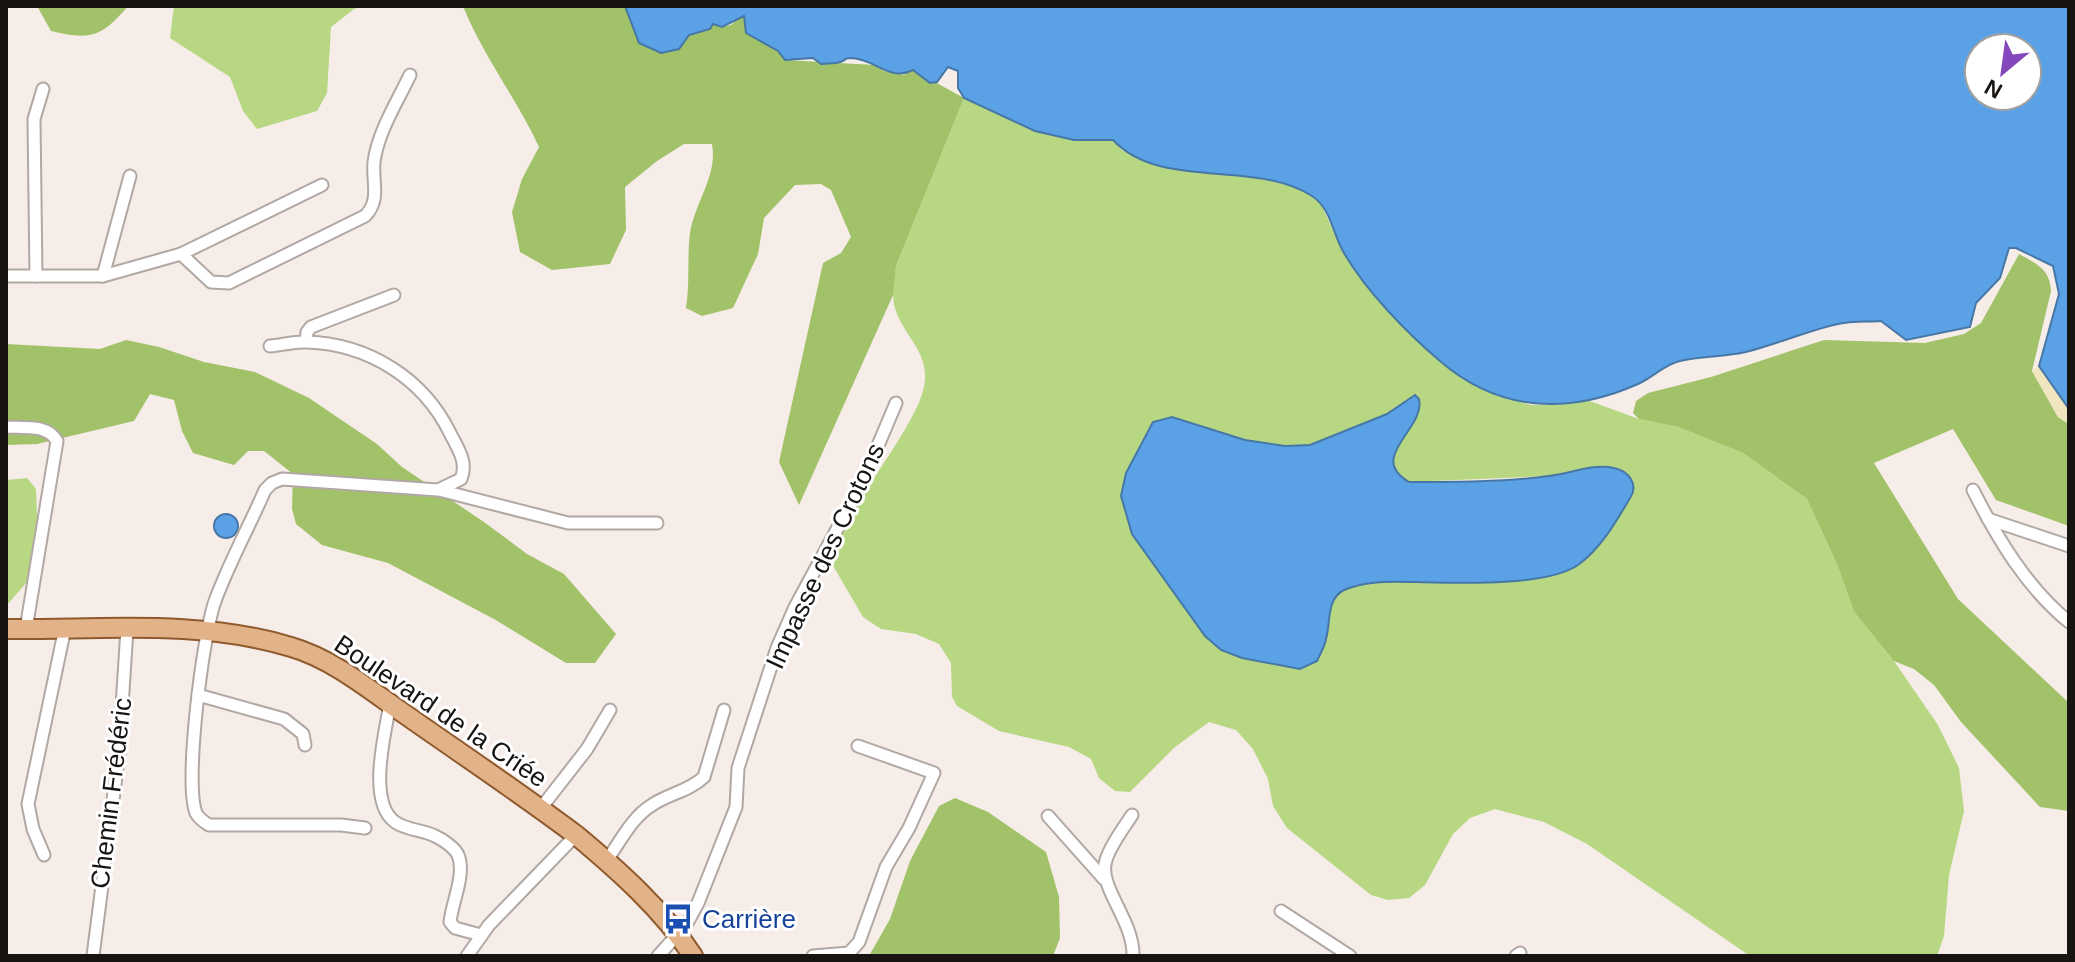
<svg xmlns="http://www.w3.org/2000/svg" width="2075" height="962" font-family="Helvetica,sans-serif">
	<rect width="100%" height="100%" fill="#f6ece8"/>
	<g fill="#b7d782" fill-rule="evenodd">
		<polygon points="174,6 365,6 354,9 331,27 327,93 317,111 257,129 243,111 230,77 170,38"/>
		<path d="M964 98 1074 140H1113L1123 151 1216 173 1267 180 1299 188 1320 202 1343 252 1366 285 1439 361 1463 379 1498 396 1531 405H1559L1587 400 1639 419 1678 427 1743 453 1807 499 1837 564 1854 612 1894 661 1938 725 1959 768 1964 811 1949 875 1944 936 1937 956H1750L1587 844 1544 822 1495 809 1470 818 1453 834 1425 885 1409 898 1388 900 1371 895 1287 828 1273 806 1268 779 1253 749 1236 730 1209 722 1175 747 1130 792 1115 791 1099 778 1091 759 1069 747 999 731 957 706 952 697 951 663 939 644 916 634 881 629 863 617 832 564C844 514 879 474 904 431 913 415 923 399 925 380 927 350 903 335 895 308 891 294 894 280 896 266ZM1415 396V421L1397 445 1393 466 1398 476 1409 482 1549 476 1584 469 1472 583C1445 583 1359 576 1340 592 1327 602 1328 624 1326 639L1172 417 1245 440 1285 446 1310 445 1387 414Z"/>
		<polygon points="27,478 36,489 37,517 27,582 6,606 6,480"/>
	</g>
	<g fill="#a1c268">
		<path d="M37 6H128C101 38 90 40 51 31Z"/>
		<path d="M463 6H625L639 43 679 49 689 35 713 24 722 27 731 25 741 16H744L748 34 778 51 785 60 875 65 884 71 904 75 913 70 964 98 896 266 893 295 799 505 779 462 823 263 841 253 851 237 831 190 821 184 795 185 764 218 758 254 733 308 702 316 686 308C690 283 687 257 690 233 695 202 718 175 712 144H684L657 161 625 187 626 230 610 264 552 270 520 252 512 212 522 179 539 147C517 99 483 56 463 6Z"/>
		<path d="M2019 254C2037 264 2050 269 2051 291L2032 371 2058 417 2069 424V526L1996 500 1953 429 1874 463 1958 599 2069 703V811L2040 807 1961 722 1934 685 1914 669 1894 661 1854 612 1837 564 1807 499 1743 453 1678 427 1639 419 1633 413 1636 401 1648 393 1711 377 1824 340 1925 343 1964 334 1981 323Z"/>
		<polygon points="126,340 159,347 204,362 255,372 309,398 377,444 402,467 484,522 527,554 564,574 616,634 595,663 566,663 494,619 388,563 322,545 296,524 292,509 293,474 264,451 248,451 234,465 193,453 182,431 174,400 150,394 134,421 37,444 6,445 6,344 100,349"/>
		<polygon points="955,798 988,812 1046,852 1059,897 1060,938 1053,956 869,956 890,919 910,861 939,806"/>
	</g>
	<polygon fill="#efe5bf" points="2039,366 2069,409 2069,424 2058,417 2032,371"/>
	<g fill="#5aa2e5" stroke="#4677a6" stroke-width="2" fill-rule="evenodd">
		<path d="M625 6H2069V409L2039 366 2059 294 2053 266 2016 248H2009L2000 278 1976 303 1970 327 1906 340 1881 321C1867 322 1852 321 1838 324 1807 331 1777 344 1746 352 1724 357 1701 356 1680 361 1665 364 1652 378 1638 384 1568 415 1499 412 1440 361 1407 333 1366 291 1344 253 1333 235 1331 208 1312 196 1254 159 1161 191 1113 140H1074L1035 131 964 98 958 88V71L948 67 937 82 930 83 913 70C890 82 875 59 852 58 841 58 850 59 840 62 835 64 827 63 821 64L813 58 785 60 778 51 746 33 744 16 722 27 713 24 710 29 689 35 679 49 661 53 639 43ZM1979 48H2027V96H1979Z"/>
		<path d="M1415 395 1419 399C1426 429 1366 457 1409 482 1455 482 1503 482 1549 476 1570 474 1593 463 1614 468 1629 471 1639 485 1630 498 1616 522 1601 548 1578 565 1546 587 1455 583 1416 582 1393 582 1366 580 1344 590 1326 599 1331 622 1326 639 1325 646 1320 654 1317 661L1300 669 1242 658 1221 650 1205 636 1132 534 1121 496 1126 473 1153 422 1172 417 1245 440 1285 446 1310 445 1387 414Z"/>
		<circle cx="226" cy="526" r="12"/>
	</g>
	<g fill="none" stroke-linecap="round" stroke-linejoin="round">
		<g stroke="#b1a8a4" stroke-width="15">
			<g id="minor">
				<path d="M181 254 211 282 229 283 365 216C381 200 372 183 374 162 378 132 397 102 410 75"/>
				<polyline points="6,276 103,276 181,254 322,185"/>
				<polyline points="36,276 34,119 43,89"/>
				<polyline points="103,276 130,176"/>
				<polyline points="306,341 307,332 311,327 394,295"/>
				<path d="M270 346C282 345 295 341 307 342 368 344 423 378 450 433 458 449 468 462 461 479L438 490 282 479 272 483 265 490C249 527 229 563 215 601 203 635 184 782 196 813 199 819 204 822 209 825H341L365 828"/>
				<path d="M6 427C24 428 47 424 57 441L26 629"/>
				<polyline points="439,490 568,523 657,523"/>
				<path d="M1973 490C1997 538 2027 588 2069 622"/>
				<polyline points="1988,519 2069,546"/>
				<polyline points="198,695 284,719 303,734 305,745"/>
				<path d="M390 704C385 733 367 802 395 822 406 830 423 830 435 836 442 839 455 848 458 855 466 874 452 902 450 922L455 928 481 935"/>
				<polyline points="541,808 587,749 610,710"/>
				<path d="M1132 815C1123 829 1111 844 1106 860 1097 886 1134 920 1133 956"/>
				<polyline points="1048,816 1104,879"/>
				<polyline points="44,855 33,829 28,804 65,628"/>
				<path d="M607 860C620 842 632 817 652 805 668 794 689 791 704 777L724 710"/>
				<polyline points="1281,911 1350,956"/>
				<polyline points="93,956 119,753 127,629"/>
				<polyline points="467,956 489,925 576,835"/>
				<polyline points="658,956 686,925 698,903 736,807 738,768 777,648 795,607 863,481 896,403"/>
				<polyline points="813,956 849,953 859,942 886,867 909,828 934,773 858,746"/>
				<polyline points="1516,956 1520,953"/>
			</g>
		</g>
		<g stroke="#8f5a2d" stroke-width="22">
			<path id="primary" d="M6 629C100 630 200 619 291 647 333 659 371 691 406 715 463 755 520 793 576 835 618 870 663 910 693 956"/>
		</g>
		<use href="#minor" stroke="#fff" stroke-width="11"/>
		<use href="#primary" stroke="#e2b389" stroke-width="18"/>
	</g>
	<defs>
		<g id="bus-bare" transform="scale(2.4)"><path d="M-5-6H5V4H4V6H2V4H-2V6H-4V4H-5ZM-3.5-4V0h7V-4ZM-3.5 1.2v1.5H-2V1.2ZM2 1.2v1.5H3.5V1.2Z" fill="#1a4fb4" stroke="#fff" stroke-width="2.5" paint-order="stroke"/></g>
	</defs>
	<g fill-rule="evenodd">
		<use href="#bus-bare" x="678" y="919"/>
	</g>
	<g text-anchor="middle" stroke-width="6" stroke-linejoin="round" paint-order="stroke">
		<g font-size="26" fill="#171412" stroke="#fff">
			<text transform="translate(825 556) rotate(-65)" y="9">Impasse des Crotons</text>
			<text transform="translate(441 711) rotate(34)" y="9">Boulevard de la Criée</text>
			<text transform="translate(111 793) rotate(-83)" y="9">Chemin Frédéric</text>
		</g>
		<g font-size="26" fill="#164399" stroke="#fff" text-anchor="start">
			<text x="702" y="928">Carrière</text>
		</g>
	</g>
	<rect width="2075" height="962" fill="none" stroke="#171412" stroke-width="16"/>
	<g transform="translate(2003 72) rotate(209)"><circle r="38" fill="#ffffff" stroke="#a2a1a0" stroke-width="2"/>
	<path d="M0-6L14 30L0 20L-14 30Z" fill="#8547bc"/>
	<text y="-12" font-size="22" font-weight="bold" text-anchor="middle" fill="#171412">N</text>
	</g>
</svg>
